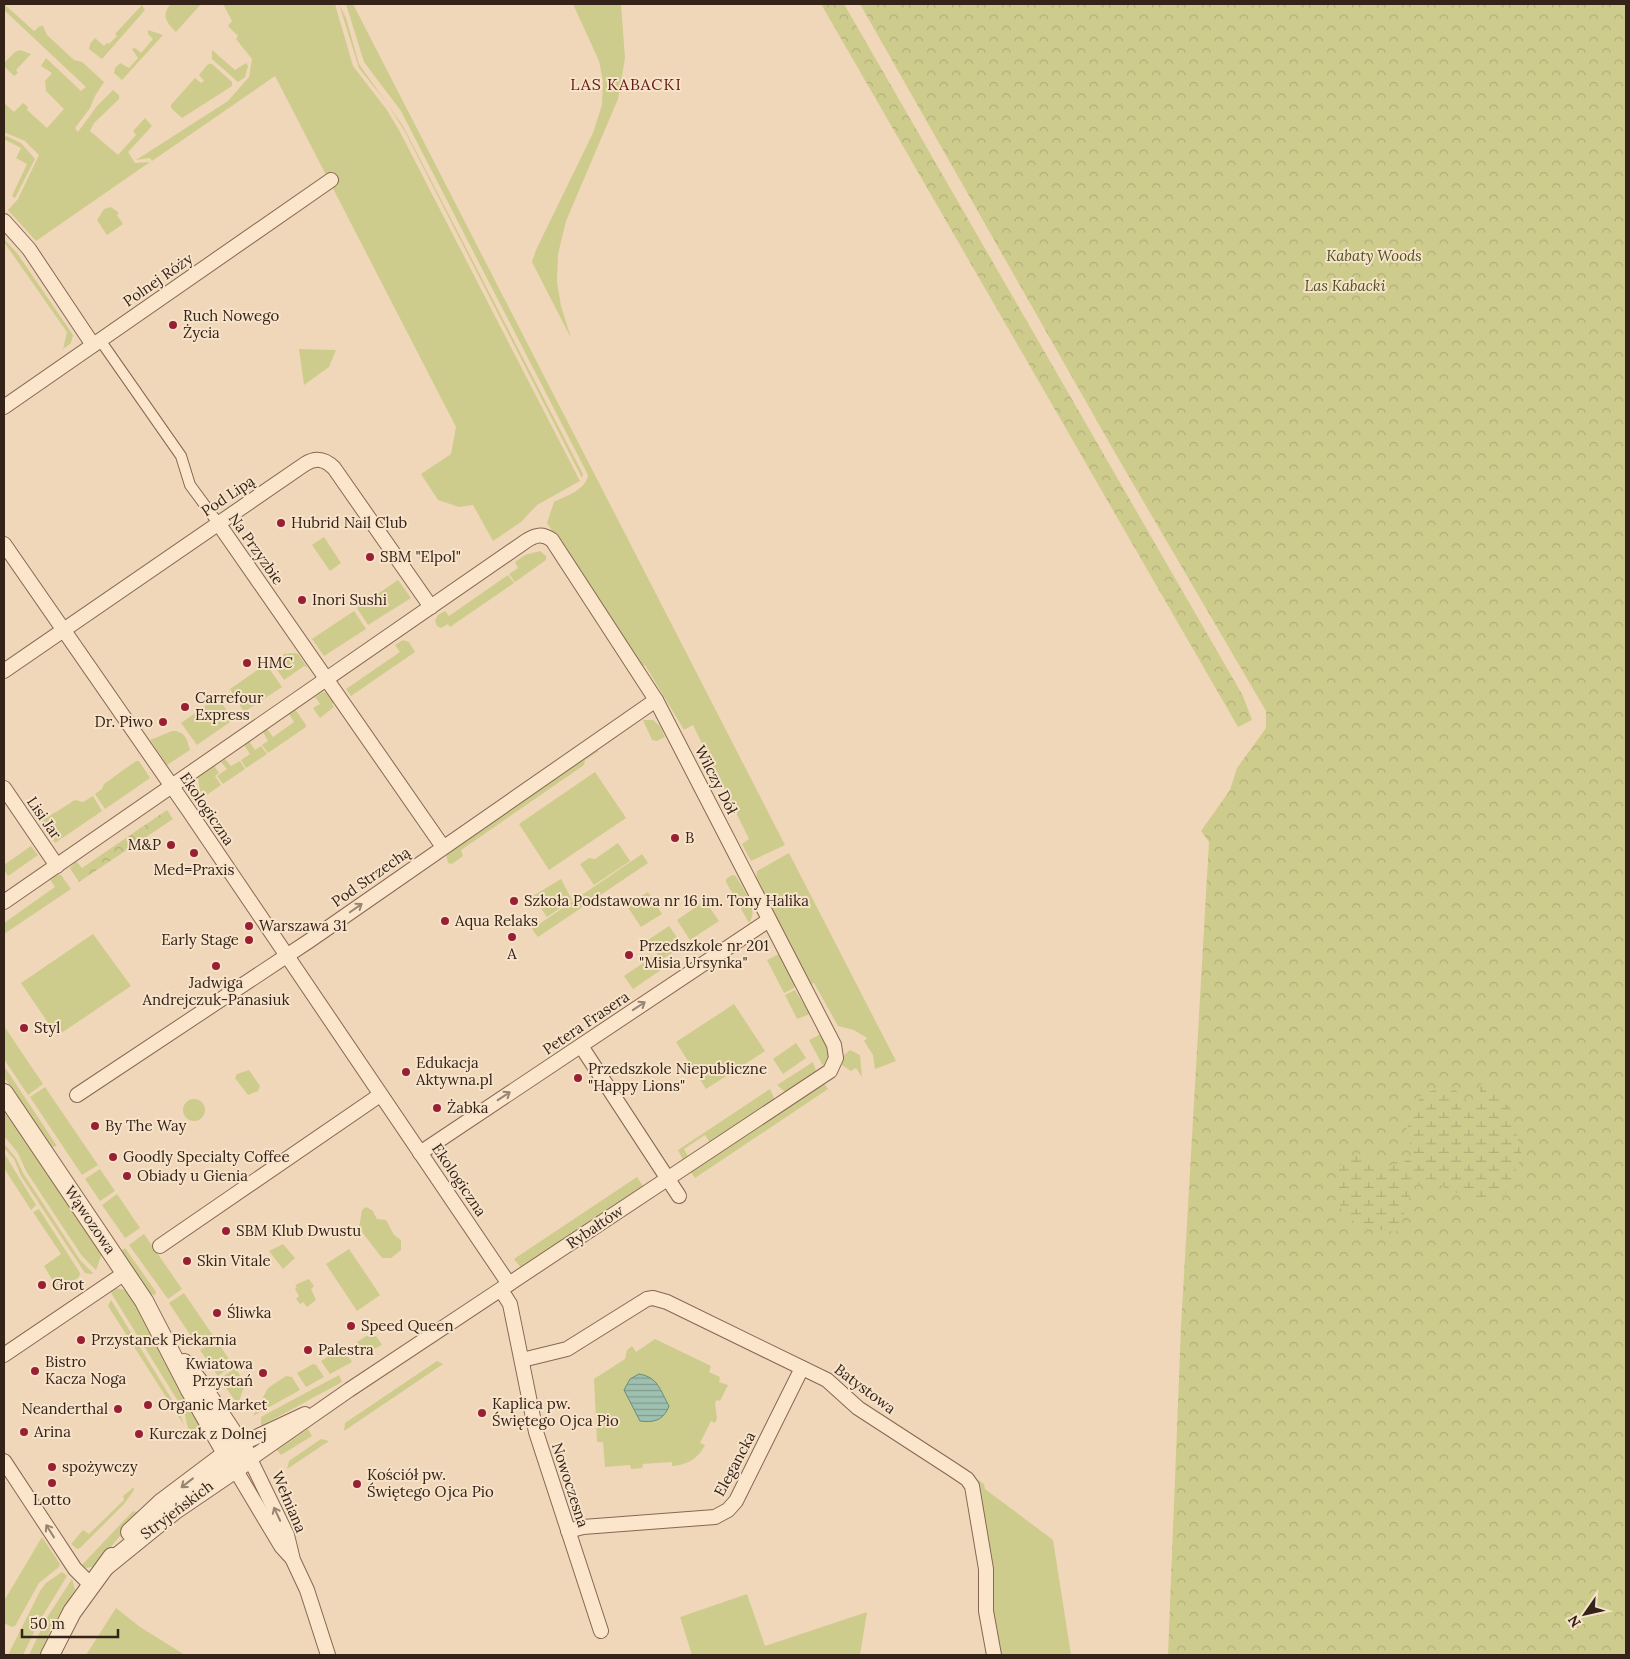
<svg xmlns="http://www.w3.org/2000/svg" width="1630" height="1659" font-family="Lora,serif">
	<defs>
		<pattern id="forest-crowns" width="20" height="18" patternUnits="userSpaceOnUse" patternTransform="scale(1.25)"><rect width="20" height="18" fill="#cecc8d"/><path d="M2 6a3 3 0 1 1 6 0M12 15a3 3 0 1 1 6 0" fill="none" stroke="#b2af79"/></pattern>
		<pattern id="wetland-marsh" width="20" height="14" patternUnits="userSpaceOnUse" patternTransform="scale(1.25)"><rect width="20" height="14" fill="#cecc8d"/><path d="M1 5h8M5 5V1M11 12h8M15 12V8" fill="none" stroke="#b2af79"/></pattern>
		<pattern id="water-rules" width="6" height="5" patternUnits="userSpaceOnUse" patternTransform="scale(1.25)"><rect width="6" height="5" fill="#9ec0b1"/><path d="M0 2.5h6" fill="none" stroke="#829c8f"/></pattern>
	</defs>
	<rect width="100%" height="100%" fill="#f0d7b9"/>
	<g fill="#cecc8d">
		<polygon points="4,4 34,31 40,26 43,26 47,35 74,60 82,62 104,82 95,96 90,108 75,128 78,132 97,106 113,90 119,95 119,99 94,123 90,131 118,155 136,135 133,131 145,118 152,126 128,152 135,163 150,162 36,241 8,210 18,199 39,155 25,141 4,132 4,103 14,112 23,103 28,107 27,110 47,128 64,109 46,91 45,81 52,73 41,66 46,58 81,91 86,87 4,10"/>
		<path d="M171 4H201L176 32C166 22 161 15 171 4Z"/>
		<polygon points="223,4 335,4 353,66 387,110 399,130 580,481 537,505 521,522 493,541 473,505 459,507 438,500 421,474 451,454 456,427 275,76 152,161 150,158 136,160 228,101 249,77 252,59 236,39 238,36 228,26 232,21"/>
		<polygon points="339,4 346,18 359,64 403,126 583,474 582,478 404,130 386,102 359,68"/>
		<path d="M346 4H353L785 845 751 861 742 844 749 839 693 725 684 730 645 665 642 667 547 523 554 502C566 496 586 490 588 475L401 111 364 62Z"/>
		<polygon points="573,4 621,4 625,58 618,99 566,221 558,254 557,282 561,306 571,338 532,262 536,250 593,133 602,105 603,81 599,61"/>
		<polygon points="142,5 145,10 102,59 89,49 90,44 95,38 104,46 107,43 109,44 117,36 115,34"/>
		<polygon points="148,30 163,35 122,80 114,73 115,68 120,63 129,68 138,58 132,49 135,48 141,53 153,39 148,34"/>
		<polygon points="20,50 31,54 16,70 18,73 14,76 4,66 4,63 15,52"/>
		<polygon points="212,50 235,70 246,63 248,66 245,77 238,82 212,59"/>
		<polygon points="208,64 212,64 232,82 232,86 182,118 171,108 171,105 195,78 201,83 204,81 199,75"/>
		<polygon points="6,136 21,143 35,159 15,198 12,196 27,164 16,158 21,148 4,139"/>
		<polygon points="111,207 119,213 117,215 123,224 107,235 97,220 104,209"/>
		<polygon points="4,239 17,253 73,335 71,343 63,349 67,332 4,242"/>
		<polygon points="299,349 336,350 329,367 304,385"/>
		<polygon points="324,537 341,563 330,571 312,545"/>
		<polygon points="540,551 546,556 546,560 515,582 509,574 518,568 515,562 525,555"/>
		<polygon points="508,575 514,583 450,627 448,624 441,628 437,626 435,621 438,615 445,611 449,616"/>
		<polygon points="398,580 411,598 368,625 357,608"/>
		<polygon points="354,611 366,629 324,656 312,639"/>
		<polygon points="403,640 409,642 415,652 351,696 346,689 400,652 395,645"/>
		<polygon points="294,653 298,654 308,668 304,666 284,680 277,670 277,660 284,654"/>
		<polygon points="266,664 282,687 244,712 230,689"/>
		<polygon points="323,692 329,694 336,701 332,704 334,707 320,718 313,708 320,704 315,697"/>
		<polygon points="218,697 233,720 197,745 181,723"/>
		<polygon points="295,709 306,725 306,727 268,753 262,745 268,741 263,732 267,729 273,737 294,722 289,714"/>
		<polygon points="643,720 653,720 660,726 665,737 657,741 652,740"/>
		<path d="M172 731C185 730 187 740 190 750L167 765 150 740Z"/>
		<polygon points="249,741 255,750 261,746 267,754 246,768 241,760 250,754 244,745"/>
		<polygon points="595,750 599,751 585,760 584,765 461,850 463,856 452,864 448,863 446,854"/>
		<polygon points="225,759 231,766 240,761 245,769 223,784 217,776 227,769 221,762"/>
		<polygon points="136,761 139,761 150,778 105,809 95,794 102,789 104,784"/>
		<polygon points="214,765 219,773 215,776 221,785 201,799 198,777"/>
		<polygon points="595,772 626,818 549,870 519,824"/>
		<polygon points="93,796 102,811 55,843 40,822 75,800 83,802"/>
		<polygon points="618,843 630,861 594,885 580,864 589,858 595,859"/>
		<polygon points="31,846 38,855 8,876 4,870 4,865"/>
		<polygon points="789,853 896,1061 875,1069 873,1055 864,1041 867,1038 854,1030 838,1026 814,983 810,984 756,879 757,871"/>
		<polygon points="642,854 648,863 538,937 532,929"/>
		<polygon points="57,874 61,875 71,889 4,934 4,923 55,887 50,879"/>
		<path d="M732 875 736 876C743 890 760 909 749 923L726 882V879Z"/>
		<polygon points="561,879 572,900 547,917 533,896"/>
		<polygon points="648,892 662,914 641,927 627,906"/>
		<polygon points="705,901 719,921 690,940 677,920"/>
		<polygon points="669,926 683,946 661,960 648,940"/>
		<polygon points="93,934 131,986 57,1036 21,983"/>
		<polygon points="779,954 795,985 794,988 784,993 767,960"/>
		<polygon points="655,955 664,968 633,989 624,976"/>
		<polygon points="795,990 810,1014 797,1019 785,995"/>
		<polygon points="734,1004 765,1051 706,1089 676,1042"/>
		<polygon points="4,1026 43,1084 28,1095 4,1059"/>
		<polygon points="821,1034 829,1054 823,1066 809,1040"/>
		<polygon points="796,1043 806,1058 783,1074 773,1059"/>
		<polygon points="850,1050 860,1055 862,1077 856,1068 851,1071 842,1065 843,1056"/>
		<polygon points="813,1062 816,1071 785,1092 777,1085"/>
		<polygon points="4,1066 57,1146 51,1147 4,1077"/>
		<polygon points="249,1070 260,1086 258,1091 248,1095 235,1078 237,1074"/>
		<polygon points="824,1083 828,1089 695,1178 691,1172"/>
		<polygon points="45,1087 98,1165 82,1175 30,1097"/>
		<polygon points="770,1089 775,1100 710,1143 705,1135 684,1149 688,1156 683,1160 678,1150"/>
		<circle cx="194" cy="1110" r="11"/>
		<polygon points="4,1108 102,1253 96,1270 82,1256 26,1171 18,1153 4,1136"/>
		<polygon points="4,1144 16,1158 23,1173 80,1260 93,1273 92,1274 85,1273 21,1176 14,1159 4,1148"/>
		<polygon points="4,1153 36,1205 31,1210 4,1168"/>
		<polygon points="100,1169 115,1191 100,1201 85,1179"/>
		<polygon points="637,1177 643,1186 521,1268 514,1259"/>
		<polygon points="117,1194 140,1228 125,1238 102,1205"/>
		<polygon points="366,1207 372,1210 377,1219 386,1220 394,1235 401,1240 401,1250 391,1258 382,1258 359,1228 362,1210"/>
		<polygon points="39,1209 80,1273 79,1277 59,1291 44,1266 61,1254 33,1212"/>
		<polygon points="144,1234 182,1289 168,1299 129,1245"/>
		<polygon points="283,1244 295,1258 283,1269 269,1251"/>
		<polygon points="125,1248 156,1292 155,1295 150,1294 121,1251"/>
		<polygon points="349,1249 380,1295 357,1311 326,1264"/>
		<polygon points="309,1279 314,1286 311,1289 316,1300 307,1307 303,1302 300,1304 296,1299 299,1296 295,1289 297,1287 295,1285"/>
		<polygon points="116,1288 125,1290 135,1304 205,1433 201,1436 188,1428 184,1411 110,1291"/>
		<polygon points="184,1293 214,1337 199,1348 169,1303"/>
		<polygon points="111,1300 179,1411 184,1425 108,1306"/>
		<polygon points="366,1336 376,1336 382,1345 357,1358 350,1347"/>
		<path d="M655 1339 711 1366 709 1372 720 1377 719 1382 728 1385 720 1401 717 1400 715 1403 717 1418 715 1423 711 1421 700 1443 705 1445C698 1459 687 1465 672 1466V1462L643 1464 642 1468 631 1469 630 1465 605 1467 603 1442H597L594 1379 625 1359 627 1350 632 1346 636 1352Z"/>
		<polygon points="216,1340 233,1365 218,1376 200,1350"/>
		<polygon points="345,1351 352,1362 330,1374 321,1361 335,1352"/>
		<polygon points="437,1361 443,1364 344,1431 345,1423"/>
		<polygon points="313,1364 316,1365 324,1377 306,1387 297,1373"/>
		<polygon points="235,1368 245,1383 238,1405 220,1379"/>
		<polygon points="339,1375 342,1382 261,1426 261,1417"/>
		<polygon points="286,1376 292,1377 300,1390 253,1416 268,1388"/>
		<polygon points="308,1429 312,1436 281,1455 277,1450"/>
		<polygon points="321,1439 329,1441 287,1469 289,1461"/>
		<polygon points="978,1480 984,1484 985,1489 1053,1540 1071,1655 999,1655"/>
		<polygon points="134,1487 134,1490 124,1504 80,1548 77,1549 71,1544 83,1530 89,1534 124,1500 123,1496"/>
		<polygon points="133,1511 139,1513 95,1566 87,1568 81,1566"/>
		<polygon points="42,1537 60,1564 59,1567 39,1583 15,1626 12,1627 4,1623 4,1601"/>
		<polygon points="62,1572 67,1576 40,1620 23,1655 8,1655 40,1591 46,1583"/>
		<polygon points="72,1579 75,1590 54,1623 39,1655 29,1655 46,1619"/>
		<polygon points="747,1594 765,1646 867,1612 860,1655 692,1655 680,1617"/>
		<polygon points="116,1608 140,1627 185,1655 86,1655"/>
	</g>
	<g fill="url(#forest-crowns)">
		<polygon points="821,4 844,4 1243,696 1252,720 1238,727"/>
		<polygon points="860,4 1626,4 1626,1655 1168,1655 1181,1327 1209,842 1201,831 1230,790 1237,768 1266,728 1266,711 1118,458"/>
		<polygon points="167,810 173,819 79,882 70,868 76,861 82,868"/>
	</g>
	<path fill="url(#wetland-marsh)" d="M1481 1082 1491 1084 1511 1111 1522 1156 1505 1195 1480 1201 1451 1191 1429 1179 1411 1187 1408 1205 1396 1232 1365 1228 1344 1215 1334 1191 1342 1158 1362 1154C1383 1171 1390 1168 1414 1157L1406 1130 1421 1095 1449 1084 1469 1103 1479 1098Z"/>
	<path fill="url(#water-rules)" stroke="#668d7d" d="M639 1374C658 1377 660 1390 669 1406 664 1420 654 1423 640 1421L624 1390 630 1379Z"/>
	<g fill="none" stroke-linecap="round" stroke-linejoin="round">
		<g stroke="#876753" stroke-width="12">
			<polyline id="pedestrian" points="100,340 181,456 190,485 218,523"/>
		</g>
		<g stroke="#876753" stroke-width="16">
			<g id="minor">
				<polyline points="4,221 29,249 93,345"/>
				<polyline points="4,407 331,180"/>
				<polyline points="218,523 443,847"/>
				<polyline points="4,544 189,811 509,1284"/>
				<path d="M4 671 305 464C316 457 325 459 334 468L431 607"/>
				<polyline points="4,788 57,866"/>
				<path d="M4 902 526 541C535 535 542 533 552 540L656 700 834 1045 836 1058 830 1071 349 1390 250 1459 287 1535 293 1560 307 1590 328 1655"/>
				<polyline points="581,1046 679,1196"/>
				<polyline points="77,1095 309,941 656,700"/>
				<polyline points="420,1153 769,920"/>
				<polyline points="160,1246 380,1095"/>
				<polyline points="501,1290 510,1304 536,1432 601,1631"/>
				<polyline points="4,1355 125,1273"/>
				<polyline points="522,1360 567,1349 647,1299 653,1298 667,1302 827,1380 858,1408 952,1469 967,1479 972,1486 986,1569 986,1611 994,1655"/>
				<polyline points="241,1444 305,1414"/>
				<polyline points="4,1461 75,1569 91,1585"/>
				<polyline points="235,1469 281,1546 291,1557"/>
				<polyline points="568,1531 583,1527 715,1517 728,1510 736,1501 802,1368"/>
			</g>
		</g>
		<g stroke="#876753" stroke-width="20">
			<g id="tertiary">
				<polyline points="4,1093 144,1301 190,1390 235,1469"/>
				<polyline points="130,1532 161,1503 234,1448"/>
				<polyline points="106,1566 175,1510 250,1459 199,1382 184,1363"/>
				<polyline points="50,1655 72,1612 112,1557"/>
			</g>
		</g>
		<use href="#pedestrian" stroke="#fbe6cc" stroke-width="10"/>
		<use href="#minor" stroke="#fbe6cc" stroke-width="14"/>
		<use href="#tertiary" stroke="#fbe6cc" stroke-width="18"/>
	</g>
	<defs><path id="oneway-shaft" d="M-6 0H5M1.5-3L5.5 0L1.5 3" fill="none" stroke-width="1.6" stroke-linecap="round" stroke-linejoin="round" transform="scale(1.25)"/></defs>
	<g stroke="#988472">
		<use href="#oneway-shaft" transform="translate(356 908) rotate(-35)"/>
		<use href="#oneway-shaft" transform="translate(639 1006) rotate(-34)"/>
		<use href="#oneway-shaft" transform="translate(504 1096) rotate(-33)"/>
		<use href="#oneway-shaft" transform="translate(187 1483) rotate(142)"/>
		<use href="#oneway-shaft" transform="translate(277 1514) rotate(-115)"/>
		<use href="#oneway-shaft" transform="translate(50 1531) rotate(-122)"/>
	</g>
	<g fill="#992033" stroke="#f7e3c9" stroke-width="2">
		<circle cx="173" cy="325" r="5"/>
		<circle cx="281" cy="523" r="5"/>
		<circle cx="370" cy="557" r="5"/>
		<circle cx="302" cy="600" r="5"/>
		<circle cx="247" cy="663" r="5"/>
		<circle cx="185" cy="707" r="5"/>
		<circle cx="163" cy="722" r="5"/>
		<circle cx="675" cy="838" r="5"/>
		<circle cx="171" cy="845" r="5"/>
		<circle cx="194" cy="853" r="5"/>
		<circle cx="514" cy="901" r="5"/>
		<circle cx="445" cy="921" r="5"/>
		<circle cx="249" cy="926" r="5"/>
		<circle cx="512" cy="937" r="5"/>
		<circle cx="249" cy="940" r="5"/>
		<circle cx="629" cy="955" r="5"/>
		<circle cx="216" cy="966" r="5"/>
		<circle cx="24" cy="1028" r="5"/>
		<circle cx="406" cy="1072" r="5"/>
		<circle cx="578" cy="1078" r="5"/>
		<circle cx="437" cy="1108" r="5"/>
		<circle cx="95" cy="1126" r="5"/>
		<circle cx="113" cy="1157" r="5"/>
		<circle cx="127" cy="1176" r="5"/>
		<circle cx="226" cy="1231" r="5"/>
		<circle cx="187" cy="1261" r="5"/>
		<circle cx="42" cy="1285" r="5"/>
		<circle cx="217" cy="1313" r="5"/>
		<circle cx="351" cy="1326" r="5"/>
		<circle cx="81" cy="1340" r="5"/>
		<circle cx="308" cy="1350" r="5"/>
		<circle cx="35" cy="1371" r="5"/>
		<circle cx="263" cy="1373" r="5"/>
		<circle cx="148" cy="1405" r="5"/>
		<circle cx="118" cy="1409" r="5"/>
		<circle cx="482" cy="1413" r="5"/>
		<circle cx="24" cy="1432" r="5"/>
		<circle cx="139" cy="1434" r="5"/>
		<circle cx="52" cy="1467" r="5"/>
		<circle cx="52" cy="1483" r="5"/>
		<circle cx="357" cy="1484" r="5"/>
	</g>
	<g text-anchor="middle" stroke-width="4" stroke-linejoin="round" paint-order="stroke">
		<g font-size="15" font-style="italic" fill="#4d521f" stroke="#f7e3c9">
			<text x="1374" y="261">Kabaty Woods</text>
			<text x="1345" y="291">Las Kabacki</text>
		</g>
		<g font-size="15" fill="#352219" stroke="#f7e3c9">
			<text transform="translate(158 280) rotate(-35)" y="5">Polnej Róży</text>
			<text transform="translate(228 496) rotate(-34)" y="5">Pod Lipą</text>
			<text transform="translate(256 549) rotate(55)" y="5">Na Przyzbie</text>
			<text transform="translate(716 780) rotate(63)" y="5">Wilczy Dół</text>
			<text transform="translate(207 809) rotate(56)" y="5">Ekologiczna</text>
			<text transform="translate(44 818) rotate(55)" y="5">Lisi Jar</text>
			<text transform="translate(371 877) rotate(-35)" y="5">Pod Strzechą</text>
			<text transform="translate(586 1023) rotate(-34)" y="5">Petera Frasera</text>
			<text transform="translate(459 1180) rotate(56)" y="5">Ekologiczna</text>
			<text transform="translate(90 1220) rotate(56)" y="5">Wąwozowa</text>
			<text transform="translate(595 1227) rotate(-34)" y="5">Rybałtów</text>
			<text transform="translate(865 1389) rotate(37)" y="5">Batystowa</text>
			<text transform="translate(735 1464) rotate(-62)" y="5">Elegancka</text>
			<text transform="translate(570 1485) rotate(72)" y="5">Nowoczesna</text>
			<text transform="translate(289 1502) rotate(67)" y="5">Wełniana</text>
			<text transform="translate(177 1510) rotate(-37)" y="5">Stryjeńskich</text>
		</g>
		<g font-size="15" fill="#352219" stroke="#f7e3c9" text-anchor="start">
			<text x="183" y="321">Ruch Nowego<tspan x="183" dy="17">Życia</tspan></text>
			<text x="291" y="528">Hubrid Nail Club</text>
			<text x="380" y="562">SBM "Elpol"</text>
			<text x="312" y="605">Inori Sushi</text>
			<text x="257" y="668">HMC</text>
			<text x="195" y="703">Carrefour<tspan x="195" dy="17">Express</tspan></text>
			<text x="153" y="727" text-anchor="end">Dr. Piwo</text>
			<text x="685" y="843">B</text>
			<text x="161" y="850" text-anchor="end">M&amp;P</text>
			<text x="194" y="875" text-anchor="middle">Med=Praxis</text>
			<text x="524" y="906">Szkoła Podstawowa nr 16 im. Tony Halika</text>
			<text x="455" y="926">Aqua Relaks</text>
			<text x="259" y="931">Warszawa 31</text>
			<text x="239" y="945" text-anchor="end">Early Stage</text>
			<text x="639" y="951">Przedszkole nr 201<tspan x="639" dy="17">"Misia Ursynka"</tspan></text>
			<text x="512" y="959" text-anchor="middle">A</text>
			<text x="216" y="988" text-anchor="middle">Jadwiga<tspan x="216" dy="17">Andrejczuk-Panasiuk</tspan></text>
			<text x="34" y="1033">Styl</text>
			<text x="416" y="1068">Edukacja<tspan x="416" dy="17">Aktywna.pl</tspan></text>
			<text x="588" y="1074">Przedszkole Niepubliczne<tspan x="588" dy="17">"Happy Lions"</tspan></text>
			<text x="447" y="1113">Żabka</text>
			<text x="105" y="1131">By The Way</text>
			<text x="123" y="1162">Goodly Specialty Coffee</text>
			<text x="137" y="1181">Obiady u Gienia</text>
			<text x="236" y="1236">SBM Klub Dwustu</text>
			<text x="197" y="1266">Skin Vitale</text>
			<text x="52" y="1290">Grot</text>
			<text x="227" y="1318">Śliwka</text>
			<text x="361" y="1331">Speed Queen</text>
			<text x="91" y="1345">Przystanek Piekarnia</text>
			<text x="318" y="1355">Palestra</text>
			<text x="45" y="1367">Bistro<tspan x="45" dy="17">Kacza Noga</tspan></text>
			<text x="253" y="1369" text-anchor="end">Kwiatowa<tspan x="253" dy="17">Przystań</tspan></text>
			<text x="492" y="1409">Kaplica pw.<tspan x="492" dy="17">Świętego Ojca Pio</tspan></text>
			<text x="158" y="1410">Organic Market</text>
			<text x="108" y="1414" text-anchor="end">Neanderthal</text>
			<text x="34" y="1437">Arina</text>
			<text x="149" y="1439">Kurczak z Dolnej</text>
			<text x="62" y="1472">spożywczy</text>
			<text x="367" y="1480">Kościół pw.<tspan x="367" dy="17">Świętego Ojca Pio</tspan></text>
			<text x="52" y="1505" text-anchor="middle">Lotto</text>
		</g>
		<g font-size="16" letter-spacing="1" fill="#641b16" stroke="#f7e3c9">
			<text x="626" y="90">LAS KABACKI</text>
		</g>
	</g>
	<rect width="1630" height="1659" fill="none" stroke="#352219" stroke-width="10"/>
	<g transform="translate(1585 1614) rotate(236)" stroke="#f7e3c9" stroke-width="4" paint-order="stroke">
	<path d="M0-4L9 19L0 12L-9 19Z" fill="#352219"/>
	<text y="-8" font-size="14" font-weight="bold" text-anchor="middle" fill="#352219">N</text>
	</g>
	<path d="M22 1629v8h96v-8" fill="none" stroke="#352219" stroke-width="2.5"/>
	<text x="30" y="1629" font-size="15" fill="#352219" stroke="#f7e3c9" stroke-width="4" paint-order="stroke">50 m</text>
</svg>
